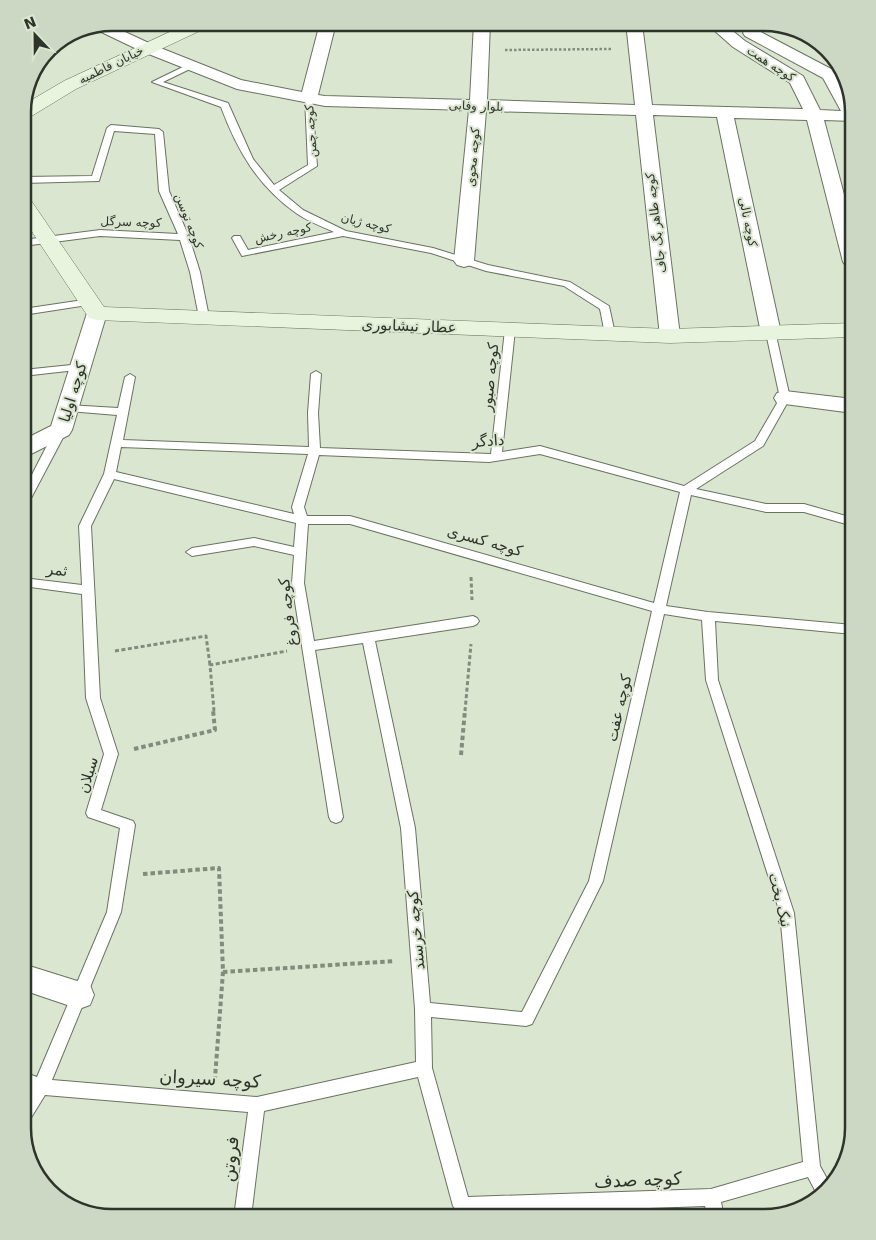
<svg xmlns="http://www.w3.org/2000/svg" width="876" height="1240" font-family="'DejaVu Sans',Cairo,sans-serif">
	<rect width="100%" height="100%" fill="#dbe6d1"/>
	<g fill="none" stroke-linecap="round" stroke-linejoin="round">
		<g stroke="#697360" stroke-width="2">
			<g id="lane">
				<path d="M189 64 196 66 163 82 228 103 253 159 274 185 308 165 305 98 312 96 317 166 279 190 303 210 346 231 433 248 488 265 570 282 609 306 615 334 610 337 605 334 600 309 564 286 486 271 431 253 343 236 242 256 232 238 234 236H240L248 250 334 232C321 226 307 221 296 213 257 185 237 150 221 107L152 82Z"/>
				<polygon points="111,125 159,129 163,132 169,191 189,237 200,272 209,317 208,319 200,319 199,317 190,272 180,240 100,236 23,246 23,240 100,230 178,234 159,191 155,134 114,131 99,181 23,183 23,177 92,176 107,128"/>
				<polygon points="90,299 95,302 94,304 23,315 23,309"/>
				<path d="M510 327 515 330 502 452 540 446 684 486 755 441 780 398 766 333 771 330 775 331 790 398 763 446 696 489 766 504H804L853 518V526L804 512H766L691 495 666 606 708 612 853 625V634L715 621 718 680 794 913 820 1166 830 1184 818 1196 808 1177 721 1202 724 1217H708L705 1206 479 1214 480 1217H461L453 1206 418 1077 264 1111 251 1217H234L248 1112 45 1095 29 1121 23 1124V1102L30 1090 23 1087V1072L37 1077 107 912 120 828 88 817 86 813 104 754 86 698 82 594 23 586V578L82 585 79 526 104 474 117 415 68 411 63 408 68 405 118 408 125 377 130 374 135 377 123 440 309 447 308 413 311 374 316 371 321 374 318 413 320 448 491 454 505 330ZM121 447 308 454 292 507 294 514 116 472ZM540 454 680 492 654 603 350 516H307L304 507 319 455 489 462ZM114 479 296 523 294 547 254 538 192 548 186 552 192 556 254 546 294 555 292 583 329 817 331 821 336 823 341 821 343 817 315 650 363 643 401 828 415 1009 416 1062 257 1097 52 1080 121 912 135 825 133 821 101 810 118 754 100 698 91 526ZM308 524H350L652 611 589 881 522 1012 430 1003 415 828 375 641 473 626 477 624 479 621 477 618 473 616 314 641 304 583ZM664 614 702 620 706 680 780 913 803 1162 711 1189 468 1197 432 1068 431 1017 526 1026 532 1024 603 881Z"/>
				<polygon points="81,364 86,367 85,369 23,376 23,370"/>
				<polygon points="61,427 67,430 29,502 23,506 23,492 55,430"/>
			</g>
		</g>
		<g stroke="#697360" stroke-width="2">
			<g id="street">
				<polygon points="320,23 336,23 318,95 325,96 470,100 474,23 490,23 487,100 635,105 626,23 642,23 652,105 803,109 790,83 733,47 707,24 723,23 745,41 803,76 820,110 841,111 823,78 745,36 743,33 745,30 757,30 835,71 848,94 854,113 853,121 824,120 853,228 853,268 846,266 843,262 807,120 734,118 781,333 778,337 771,339 764,337 761,333 717,117 653,115 680,336 677,340 670,342 663,340 660,336 636,115 486,111 474,261 471,265 464,267 457,265 454,261 469,110 325,106 237,89 141,51 95,29 108,24 153,45 241,80 302,92"/>
				<polygon points="97,307 104,309 107,313 72,430 69,435 31,454 23,456 23,440 51,426 87,313 90,309"/>
				<polygon points="785,391 853,399 853,413 777,403 774,398 777,393"/>
				<polygon points="23,964 90,985 94,995 90,1005 79,1009 23,990"/>
			</g>
		</g>
		<g stroke="#697360" stroke-width="1">
			<g id="secondary">
				<polygon points="189,23 211,23 208,27 76,89 30,117 23,119 23,105 64,81"/>
				<polygon points="23,197 30,199 104,307 670,329 853,323 853,337 670,343 97,320 89,318 23,218"/>
			</g>
		</g>
		<g stroke="#838b7c" stroke-width="2.5" stroke-dasharray="2.5 2" stroke-linecap="butt">
			<polyline points="556,23 611,24"/>
			<polyline points="505,50 611,49"/>
		</g>
		<g stroke="#838b7c" stroke-width="3" stroke-dasharray="4 2.5" stroke-linecap="butt">
			<polyline points="471,577 472,600"/>
			<polyline points="115,651 206,636 210,665"/>
			<polyline points="214,711 210,665 287,651"/>
			<polyline points="465,711 471,644"/>
		</g>
		<g stroke="#838b7c" stroke-width="4" stroke-dasharray="4.5 3" stroke-linecap="butt">
			<polyline points="134,749 215,730 213,710"/>
			<polyline points="461,755 465,710"/>
			<polyline points="143,874 219,868 223,972 215,1078"/>
			<polyline points="223,972 395,961"/>
		</g>
		<use href="#lane" fill="#fff" fill-rule="evenodd"/>
		<use href="#street" fill="#fff" fill-rule="evenodd"/>
		<use href="#secondary" fill="#e9f4de" fill-rule="evenodd"/>
	</g>
	<g text-anchor="middle" stroke-width="4" stroke-linejoin="round" paint-order="stroke">
		<g font-size="12" fill="#2f342b" stroke="#dbe6d1">
			<text transform="translate(771 64) rotate(33)" y="4">کوچه همت</text>
			<text transform="translate(111 65) rotate(-26)" y="4">خیابان فاطمیه</text>
			<text transform="translate(476 106) rotate(2)" y="4">بلوار وفایی</text>
			<text transform="translate(311 131) rotate(-94)" y="4">کوچه چمن</text>
			<text transform="translate(473 157) rotate(-85)" y="4">کوچه محوی</text>
			<text transform="translate(189 221) rotate(69)" y="4">کوچه توسن</text>
			<text transform="translate(131 222) rotate(2)" y="4">کوچه سرگل</text>
			<text transform="translate(748 222) rotate(78)" y="4">کوچه نالی</text>
			<text transform="translate(366 223) rotate(14)" y="4">کوچه ژیان</text>
			<text transform="translate(656 223) rotate(-97)" y="4">کوچه طاهر بگ جاف</text>
			<text transform="translate(283 233) rotate(-12)" y="4">کوچه رخش</text>
		</g>
		<g font-size="15" fill="#2f342b" stroke="#dbe6d1">
			<text transform="translate(409 326) rotate(2)" y="5">عطار نیشابوری</text>
			<text transform="translate(490 377) rotate(-84)" y="5">کوچه صبور</text>
			<text transform="translate(73 392) rotate(-73)" y="5">کوچه اولیا</text>
			<text transform="translate(488 441) rotate(-4)" y="5">دادگر</text>
			<text transform="translate(485 541) rotate(16)" y="5">کوچه کسری</text>
			<text transform="translate(57 570) rotate(6)" y="5">ثمر</text>
			<text transform="translate(288 612) rotate(-97)" y="5">کوچه فروغ</text>
			<text transform="translate(619 708) rotate(-77)" y="5">کوچه عفت</text>
			<text transform="translate(88 775) rotate(-73)" y="5">سبلان</text>
			<text transform="translate(780 900) rotate(76)" y="5">نیک بخت</text>
			<text transform="translate(416 930) rotate(-95)" y="5">کوچه خرسند</text>
		</g>
		<g font-size="18" fill="#2f342b" stroke="#dbe6d1">
			<text transform="translate(210 1079) rotate(3)" y="6">کوچه سیروان</text>
			<text transform="translate(230 1159) rotate(-83)" y="6">فروتن</text>
			<text transform="translate(638 1180) rotate(-2)" y="6">کوچه صدف</text>
		</g>
	</g>
	<path d="M0 0H876V1240H0ZM112 31H764A81 81 0 0 1 845 112V1128A81 81 0 0 1 764 1209H112A81 81 0 0 1 31 1128V112A81 81 0 0 1 112 31Z" fill="#cdd8c4" fill-rule="evenodd"/>
	<path fill="none" stroke="#2f342b" stroke-width="2.5" d="M112 31H764A81 81 0 0 1 845 112V1128A81 81 0 0 1 764 1209H112A81 81 0 0 1 31 1128V112A81 81 0 0 1 112 31Z"/>
	<g transform="translate(35 35) rotate(338)" stroke="#dbe6d1" stroke-width="4" paint-order="stroke">
	<path d="M0-4L9 19L0 12L-9 19Z" fill="#2f342b"/>
	<text y="-8" font-size="14" font-weight="bold" text-anchor="middle" fill="#2f342b">N</text>
	</g>
</svg>
